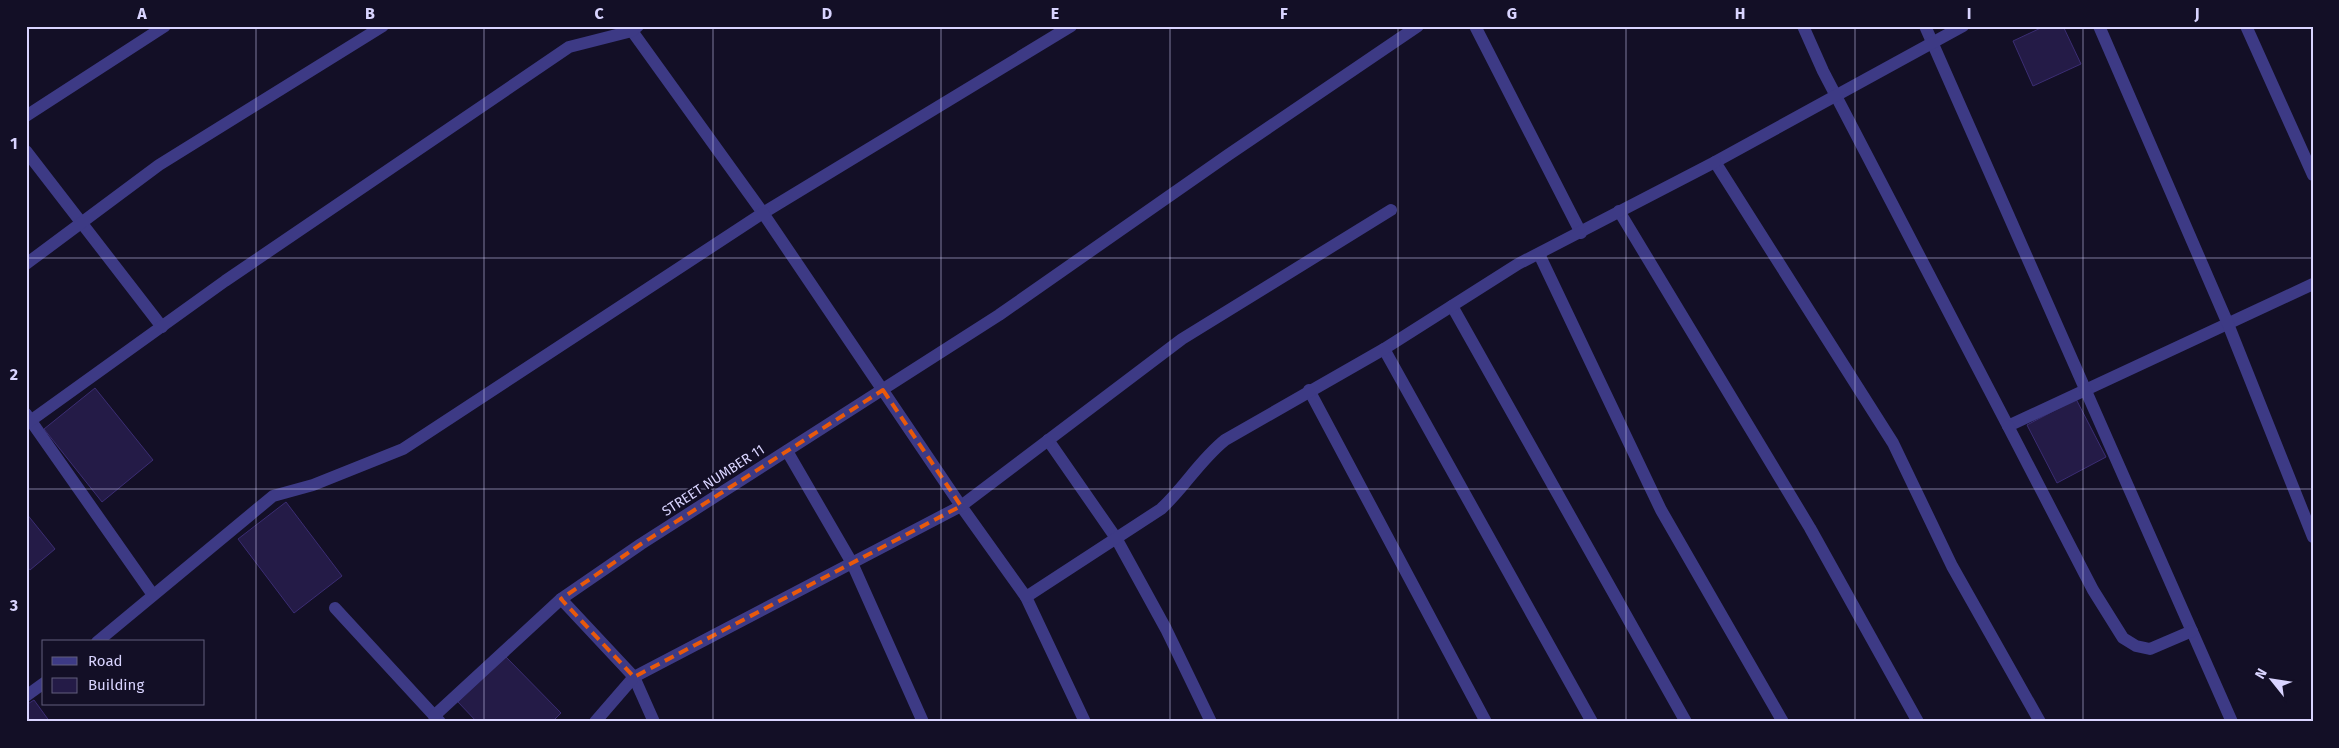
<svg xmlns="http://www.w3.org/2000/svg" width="2339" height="748" font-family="'Fira Sans',sans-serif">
	<rect width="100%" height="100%" fill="#130f26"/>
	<g fill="#241b47" stroke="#3b2d73">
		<polygon points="2045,26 2063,26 2081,64 2033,86 2013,41"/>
		<polygon points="95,388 153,460 102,502 44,429"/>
		<polygon points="2076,399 2106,457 2057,483 2027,425"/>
		<polygon points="286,502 342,576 294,613 238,539"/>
		<polygon points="26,513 55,549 30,570 26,565"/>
		<polygon points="505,656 561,713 552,722 477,722 458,702"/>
		<polygon points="34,700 50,722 26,722 26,705"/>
	</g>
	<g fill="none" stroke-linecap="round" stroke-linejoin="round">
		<g stroke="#3d3a85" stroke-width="12">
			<polyline points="1475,26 1581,233"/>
			<polyline points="1803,26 1823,71 2008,426 2313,284"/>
			<polyline points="1925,26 2232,722"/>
			<polyline points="1963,26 1715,162 1893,443 1952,566 2040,722"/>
			<polyline points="2099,26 2228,324 2313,537"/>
			<polyline points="2246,26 2313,175"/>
			<polyline points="632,31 763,213 1071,26"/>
			<polyline points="26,116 165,26"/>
			<polyline points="26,151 162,327"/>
			<polyline points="1619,211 1810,528 1918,722"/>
			<polyline points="1539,254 1661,510 1783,722"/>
			<polyline points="26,264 159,165 383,26"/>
			<polyline points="1452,306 1686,722"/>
			<polyline points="1384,349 1592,722"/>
			<polyline points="1309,390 1486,722"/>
			<polyline points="26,414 153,595"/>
			<polyline points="26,424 225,281 569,47 632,31 638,26"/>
			<polyline points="2008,426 2093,590 2123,638 2136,646 2150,649 2192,631"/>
			<polyline points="1048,440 1116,538 1166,629 1211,722"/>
			<polyline points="787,451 852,563 923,722"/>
			<polyline points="1026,597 1085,722"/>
			<polyline points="561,599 634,677 654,722"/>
			<polyline points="335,608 440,722"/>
			<path d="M97 642 273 496 313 485 403 449 763 213 961 506 1026 597 1161 509C1185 487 1199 461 1225 440L1384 349 1518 264 1715 162"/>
			<polyline points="26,696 44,683"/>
			<polyline points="434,716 561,599 641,544 999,315 1228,155 1418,26"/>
			<polyline points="595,722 634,677 961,506 1182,339 1391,210"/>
		</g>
	</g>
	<path fill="none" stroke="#e8590c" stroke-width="4" stroke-dasharray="10 6" stroke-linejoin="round" d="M883 390 961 506 634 677 561 599 641 544Z"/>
	<path fill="none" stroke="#d9d4ff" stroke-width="1" stroke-opacity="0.55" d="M256 26V722M484 26V722M713 26V722M941 26V722M1170 26V722M1398 26V722M1626 26V722M1855 26V722M2083 26V722M26 258H2313M26 489H2313"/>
	<g text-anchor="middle" stroke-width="4" stroke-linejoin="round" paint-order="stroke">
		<g font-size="14" fill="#d9d4ff" stroke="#130f26">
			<text transform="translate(713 480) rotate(-33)" y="5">STREET NUMBER 11</text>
		</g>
	</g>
	<rect width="2339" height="748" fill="none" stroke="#130f26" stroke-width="55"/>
	<rect x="42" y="640" width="162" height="65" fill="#130f26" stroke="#625e7d"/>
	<rect x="52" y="657" width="25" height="8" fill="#3d3a85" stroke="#625e7d"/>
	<text x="88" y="666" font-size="15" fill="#d9d4ff">Road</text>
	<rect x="52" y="678" width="25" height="15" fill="#241b47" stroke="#625e7d"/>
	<text x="88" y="690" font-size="15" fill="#d9d4ff">Building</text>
	<g transform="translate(2272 680) rotate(300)" stroke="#130f26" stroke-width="4" paint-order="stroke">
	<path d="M0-4L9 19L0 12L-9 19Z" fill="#d9d4ff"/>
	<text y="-8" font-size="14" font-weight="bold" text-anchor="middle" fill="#d9d4ff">N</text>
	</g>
	<rect x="28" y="28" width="2284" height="692" fill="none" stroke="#d9d4ff" stroke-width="2"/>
	<g font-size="16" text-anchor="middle" font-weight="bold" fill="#d9d4ff">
		<text x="142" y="19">A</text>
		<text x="370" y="19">B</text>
		<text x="599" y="19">C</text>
		<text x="827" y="19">D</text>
		<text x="1055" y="19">E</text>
		<text x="1284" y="19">F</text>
		<text x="1512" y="19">G</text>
		<text x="1740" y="19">H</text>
		<text x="1969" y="19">I</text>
		<text x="2197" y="19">J</text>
		<text x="14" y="149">1</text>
		<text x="14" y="380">2</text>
		<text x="14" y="611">3</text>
	</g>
</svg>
